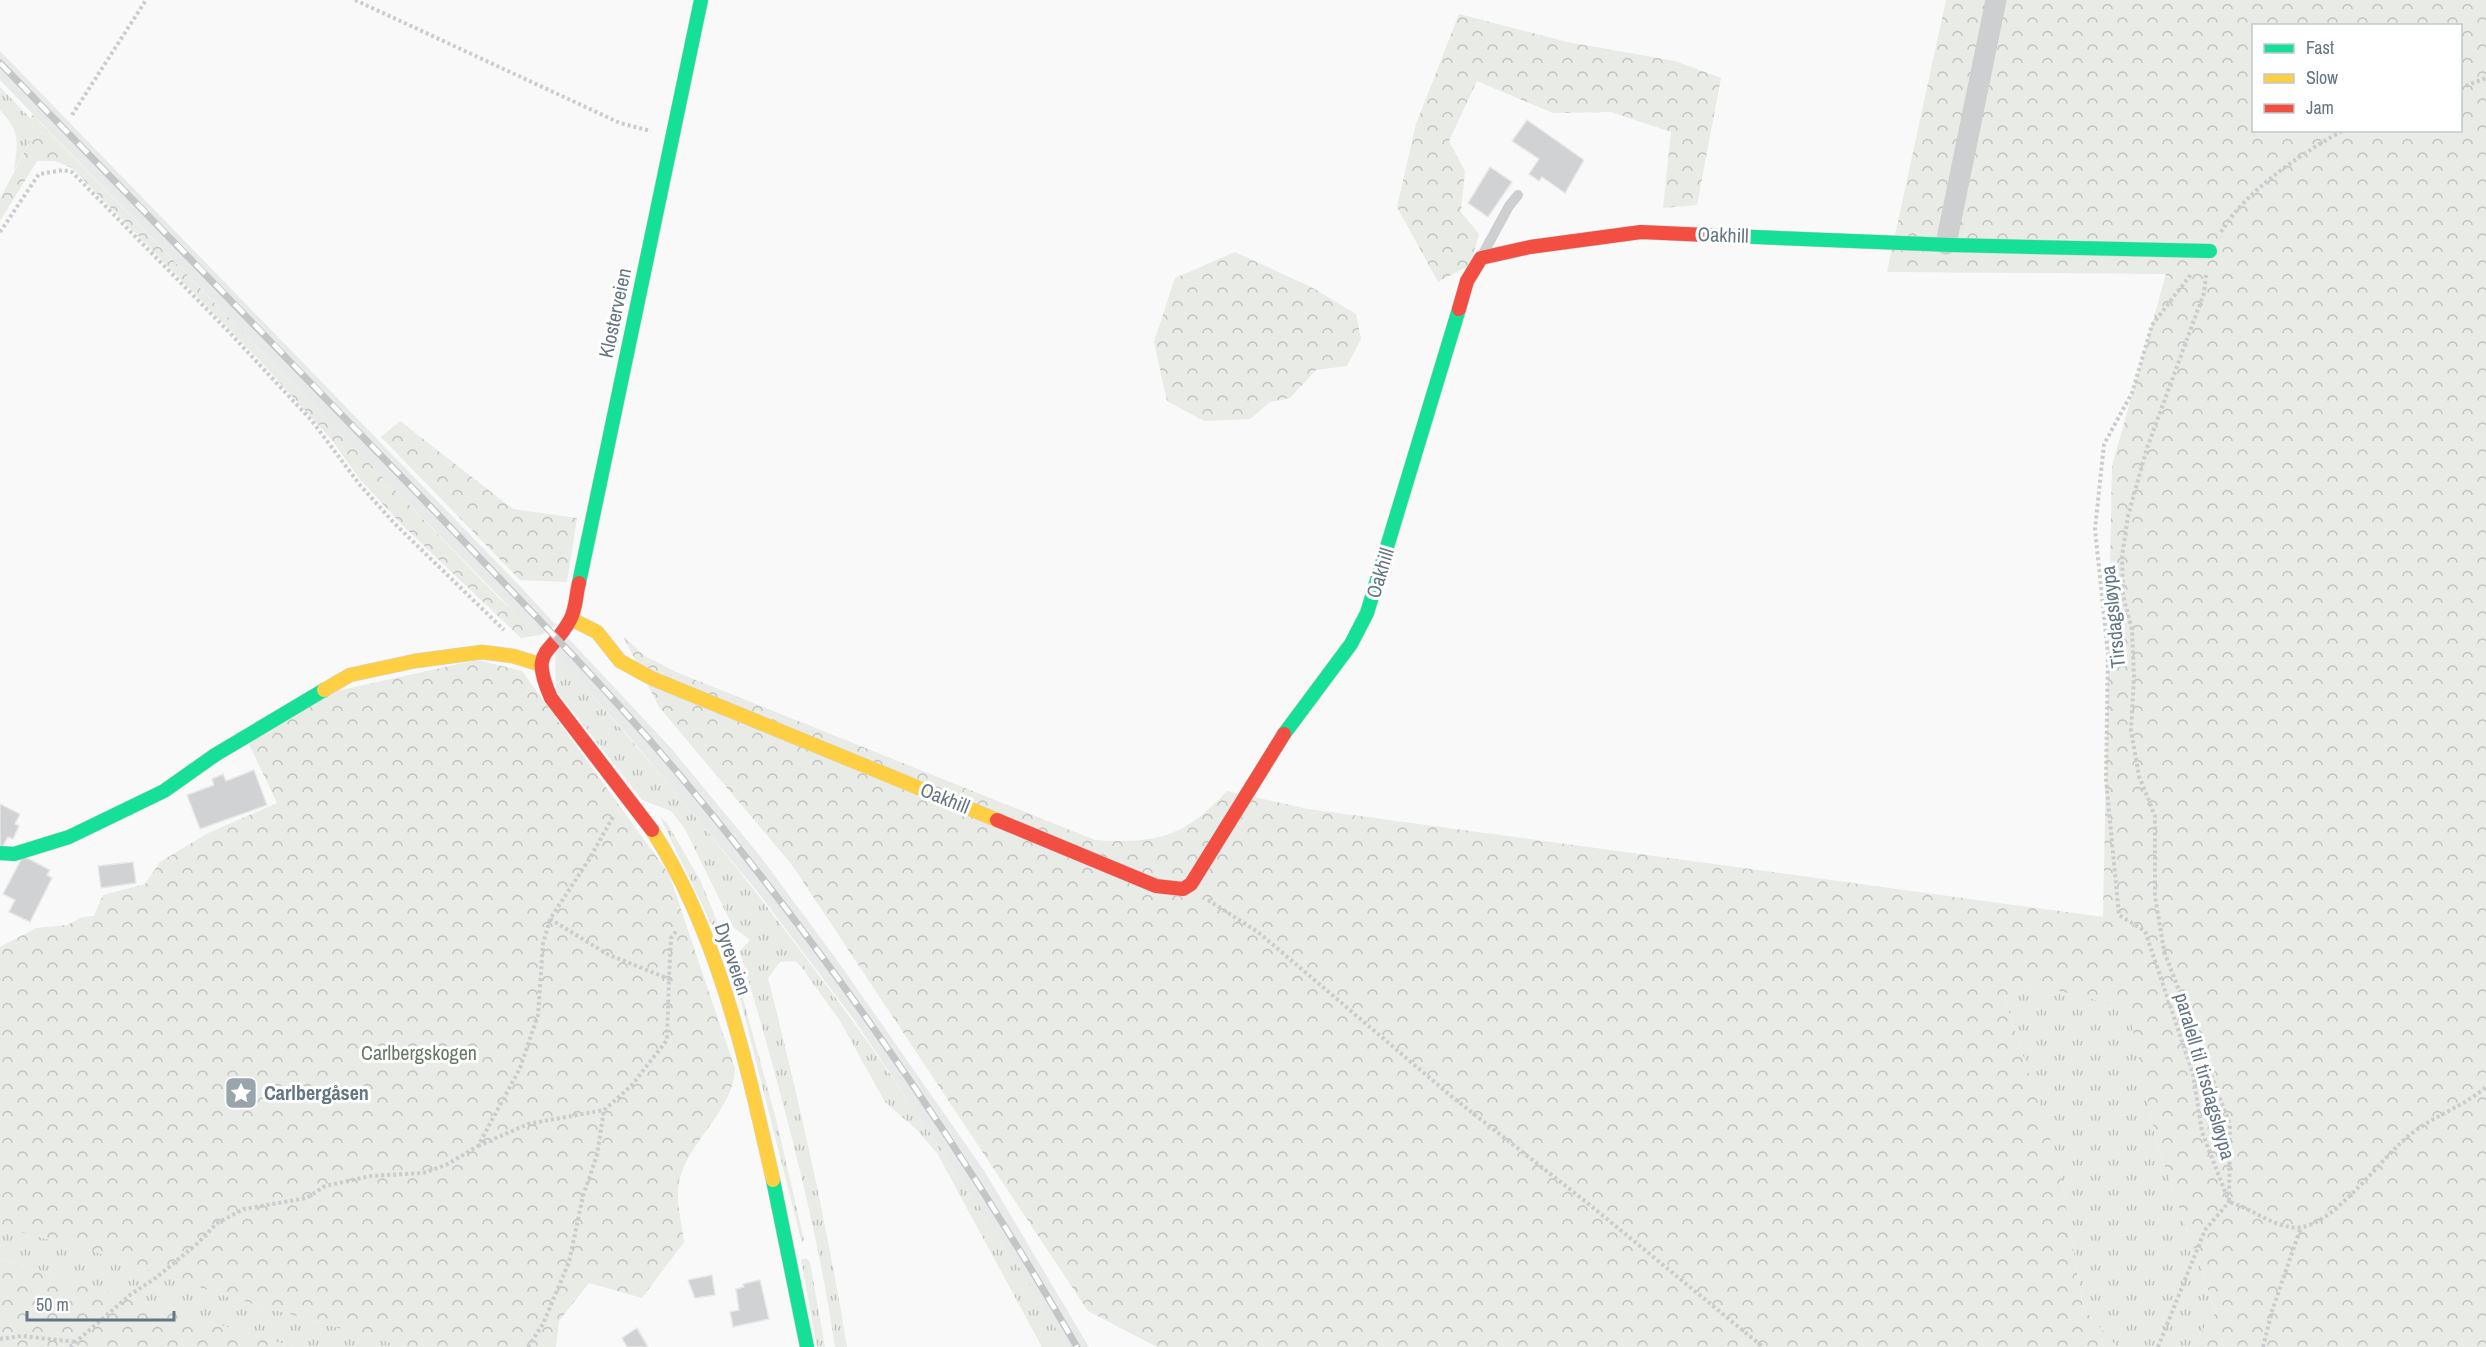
<svg xmlns="http://www.w3.org/2000/svg" width="2486" height="1347" font-family="'Archivo Narrow',sans-serif">
	<defs>
		<pattern id="grass-tufts" width="24" height="20" patternUnits="userSpaceOnUse" patternTransform="scale(1.5)"><rect width="24" height="20" fill="#e8ebe6"/><path d="M3 7l-1-3M5 7V3M7 7l1-3M15 17l-1-3M17 17v-4M19 17l1-3" fill="none" stroke="#c0c3c0"/></pattern>
		<pattern id="forest-crowns" width="20" height="18" patternUnits="userSpaceOnUse" patternTransform="scale(1.5)"><rect width="20" height="18" fill="#e8ebe6"/><path d="M2 6a3 3 0 1 1 6 0M12 15a3 3 0 1 1 6 0" fill="none" stroke="#c0c3c0"/></pattern>
	</defs>
	<rect width="100%" height="100%" fill="#f9f9f9"/>
	<g fill="#e8e9e9">
		<polygon points="0,51 519,585 556,625 541,635 528,626 387,482 0,80"/>
		<polygon points="568,638 671,748 760,856 837,960 985,1172 1089,1347 1066,1347 973,1197 855,1021 760,895 632,740 555,654"/>
	</g>
	<g fill="url(#grass-tufts)">
		<path d="M0 87 30 118 35 132 14 171C18 141 21 133 0 110Z"/>
		<path d="M555 654C698 812 828 978 945 1155 987 1217 1030 1281 1066 1347H1042L937 1153 918 1131 885 1102 840 1021 800 965 795 961 780 962 768 978C799 1101 827 1223 847 1347H835C815 1212 778 1081 740 951L750 940 733 927 685 829 671 811 642 800 556 690Z"/>
		<polygon points="660,817 667,823 701,882 721,931 717,936"/>
		<polygon points="731,963 738,980 777,1123 804,1240 802,1243"/>
		<polygon points="2035,985 2128,1007 2158,1147 2216,1312 2190,1347 2117,1347 2083,1308 2060,1169 2004,997"/>
		<polygon points="0,1227 90,1250 226,1296 406,1347 294,1347 0,1259"/>
		<polygon points="806,1258 810,1262 825,1347 817,1347 801,1260"/>
	</g>
	<g fill="url(#forest-crowns)" fill-rule="evenodd">
		<path d="M1946 0H2486V1347H2190L2216 1312 2158 1147 2128 1008 2035 985 2004 997 2060 1169 2083 1308 2117 1347H1157L1088 1311 792 865 659 707 623 636 645 656 676 672 1095 840C1156 844 1185 837 1227 791L1308 809 2103 917 2112 466 2166 274 1887 272ZM2254 26H2460V130H2254Z"/>
		<polygon points="1459,14 1567,42 1675,61 1721,78 1697,205 1663,208 1671,132 1611,112 1553,113 1477,81 1449,141 1465,171 1461,212 1479,234 1470,265 1438,282 1397,207 1416,124"/>
		<polygon points="33,115 500,599 541,635 521,638 402,525 359,478 332,440 262,363 72,168 55,161 37,161 0,221 0,199 35,132 30,118"/>
		<polygon points="1235,252 1313,288 1356,314 1361,339 1347,366 1316,370 1290,398 1270,402 1250,419 1204,421 1167,401 1154,342 1175,278"/>
		<polygon points="400,421 513,509 577,518 567,582 520,580 381,437"/>
		<path d="M477 660 522 671 669 874 735 1069C733 1114 680 1147 678 1190 677 1207 682 1225 684 1242L642 1298 589 1283 559 1321 556 1347H406L226 1296 90 1250 0 1227V947L36 928 67 925 82 917 94 916 103 895 145 884 160 862 208 833 277 803 248 742 328 693Z"/>
		<polygon points="0,1259 294,1347 0,1347"/>
	</g>
	<g fill="#d0d2d3" stroke="#e8e8e8" stroke-width="1.5">
		<polygon points="1527,120 1584,160 1565,193 1542,177 1539,181 1529,174 1539,159 1512,141"/>
		<polygon points="1490,167 1512,182 1488,217 1468,203"/>
		<polygon points="254,770 267,805 200,829 187,795 214,785 212,779 223,774 226,781"/>
		<polygon points="0,804 20,814 15,824 19,826 13,839 8,837 3,846 0,845"/>
		<polygon points="23,856 50,870 47,875 52,878 30,922 9,912 15,900 3,894"/>
		<polygon points="133,862 136,883 101,888 98,866"/>
		<polygon points="712,1275 715,1295 695,1298 688,1280"/>
		<polygon points="760,1280 769,1319 733,1327 730,1312 739,1310 736,1289 744,1287 743,1284"/>
		<polygon points="637,1328 648,1347 627,1347 622,1338"/>
	</g>
	<g fill="none" stroke-linecap="round" stroke-linejoin="round">
		<g stroke="#d5d6d7" stroke-width="15">
			<g id="fast">
				<polyline points="1707,235 1951,245 2210,251"/>
				<polyline points="579,583 701,0"/>
				<polyline points="1284,734 1351,644 1367,613 1459,309"/>
				<polyline points="0,853 14,854 69,837 164,791 215,755 324,690"/>
				<polyline points="773,1180 807,1347"/>
			</g>
		</g>
		<g stroke="#d5d6d7" stroke-width="15">
			<g id="slow">
				<polyline points="571,619 597,632 620,661 651,678 997,820"/>
				<polyline points="324,690 350,675 415,661 482,652 513,656 539,664"/>
				<path d="M652 830C719 934 746 1061 773 1180"/>
			</g>
		</g>
		<g stroke="#d5d6d7" stroke-width="15">
			<g id="jam">
				<polyline points="1459,309 1467,281 1481,258 1530,247 1641,232 1707,235"/>
				<path d="M579 583C576 594 576 610 570 620 550 657 529 648 551 698L652 830"/>
				<polyline points="997,820 1156,886 1183,889 1191,884 1284,734"/>
			</g>
		</g>
		<g stroke="#cbcccd" stroke-width="4" stroke-dasharray="3 3" stroke-linecap="butt">
			<polyline points="355,0 620,123 651,131"/>
			<polyline points="2460,88 2486,78"/>
			<polyline points="72,115 146,0"/>
			<polyline points="0,232 39,174 63,170 72,172 229,332 312,421 360,485 395,524 504,630"/>
			<path d="M2221 232C2246 190 2302 153 2344 130"/>
			<path d="M2206 275 2204 293 2147 448 2128 516 2122 556 2123 596 2132 630 2134 678 2131 731 2139 776 2155 816V896L2164 951 2230 1125 2229 1202C2252 1208 2278 1231 2302 1227 2338 1221 2382 1156 2412 1133 2436 1115 2464 1106 2486 1087"/>
			<polyline points="1208,900 1258,932 1451,1096 1590,1205 1763,1347"/>
			<polyline points="550,919 607,954 669,979 671,938 677,930"/>
			<polyline points="478,1146 528,1124 604,1110 631,1086 667,1040 669,979"/>
			<polyline points="0,1339 22,1336 77,1342"/>
			<polyline points="70,1347 130,1295 157,1277 198,1243 217,1223 244,1209 307,1198 325,1186 370,1176 423,1173 446,1165 478,1146 520,1068 538,1015 543,944 550,919 590,858 614,815"/>
			<polyline points="528,1347 543,1324 569,1262 583,1196 597,1155 604,1110"/>
			<polyline points="2158,1347 2205,1230 2229,1202 2202,1132 2193,1074 2145,931 2119,915 2106,780 2108,654 2095,529 2104,444 2132,393 2152,325 2192,273"/>
			<polyline points="2263,1347 2272,1311 2301,1227"/>
		</g>
		<polyline stroke="#cecfd0" stroke-width="10" points="1484,252 1509,206 1518,195"/>
		<polyline stroke="#cecfd0" stroke-width="21" points="1946,244 1996,0"/>
		<use href="#fast" stroke="#16e098" stroke-width="14"/>
		<use href="#slow" stroke="#ffcf43" stroke-width="14"/>
		<use href="#jam" stroke="#f24e42" stroke-width="14"/>
		<g stroke="#c3c5c6" stroke-width="7">
			<path id="rail" d="M0 63C141 208 283 353 424 500 511 591 601 681 682 778 831 957 961 1146 1077 1347"/>
		</g>
		<use href="#rail" stroke="#fff" stroke-width="4.5" stroke-dasharray="14" stroke-linecap="butt"/>
	</g>
	<defs>
		<g id="sight-square" transform="scale(1.725)"><rect x="-9" y="-9" width="18" height="18" rx="4" fill="#99a4ac" stroke="#fff"/><path d="M0-6L1.8-2.2L6-1.7L2.9 1.2L3.7 5.4L0 3.3L-3.7 5.4L-2.9 1.2L-6-1.7L-1.8-2.2Z" fill="#fff"/></g>
	</defs>
	<g fill-rule="evenodd">
		<use href="#sight-square" x="241" y="1093"/>
	</g>
	<g text-anchor="middle" stroke-width="6" stroke-linejoin="round" paint-order="stroke">
		<g font-size="20" fill="#657683" stroke="#fff">
			<text transform="translate(1723 235) rotate(2)" y="7">Oakhill</text>
			<text transform="translate(615 313) rotate(-78)" y="7">Klosterveien</text>
			<text transform="translate(1380 573) rotate(-73)" y="7">Oakhill</text>
			<text transform="translate(2113 617) rotate(-96)" y="7">Tirsdagsløypa</text>
			<text transform="translate(945 798) rotate(22)" y="7">Oakhill</text>
			<text transform="translate(733 959) rotate(71)" y="7">Dyreveien</text>
			<text transform="translate(2205 1076) rotate(74)" y="7">paralell til tirsdagsløypa</text>
		</g>
		<g font-size="20" fill="#687a64" stroke="#fff">
			<text x="419" y="1060">Carlbergskogen</text>
		</g>
		<g font-size="20" font-weight="bold" fill="#657683" stroke="#fff" text-anchor="start">
			<text x="264" y="1100">Carlbergåsen</text>
		</g>
	</g>
	<rect x="2252" y="24" width="210" height="108" fill="#ffffff" stroke="#c1c8cd" stroke-width="1.5"/>
	<rect x="2264" y="44" width="30" height="9" fill="#16e098" stroke="#c1c8cd" stroke-width="1.5"/>
	<text x="2306" y="54" font-size="18" fill="#657683">Fast</text>
	<rect x="2264" y="74" width="30" height="9" fill="#ffcf43" stroke="#c1c8cd" stroke-width="1.5"/>
	<text x="2306" y="84" font-size="18" fill="#657683">Slow</text>
	<rect x="2264" y="104" width="30" height="9" fill="#f24e42" stroke="#c1c8cd" stroke-width="1.5"/>
	<text x="2306" y="114" font-size="18" fill="#657683">Jam</text>
	<path d="M27 1311v9h147v-9" fill="none" stroke="#657683" stroke-width="3"/>
	<text x="36" y="1311" font-size="18" fill="#657683" stroke="#ffffff" stroke-width="4.5" paint-order="stroke">50 m</text>
</svg>
